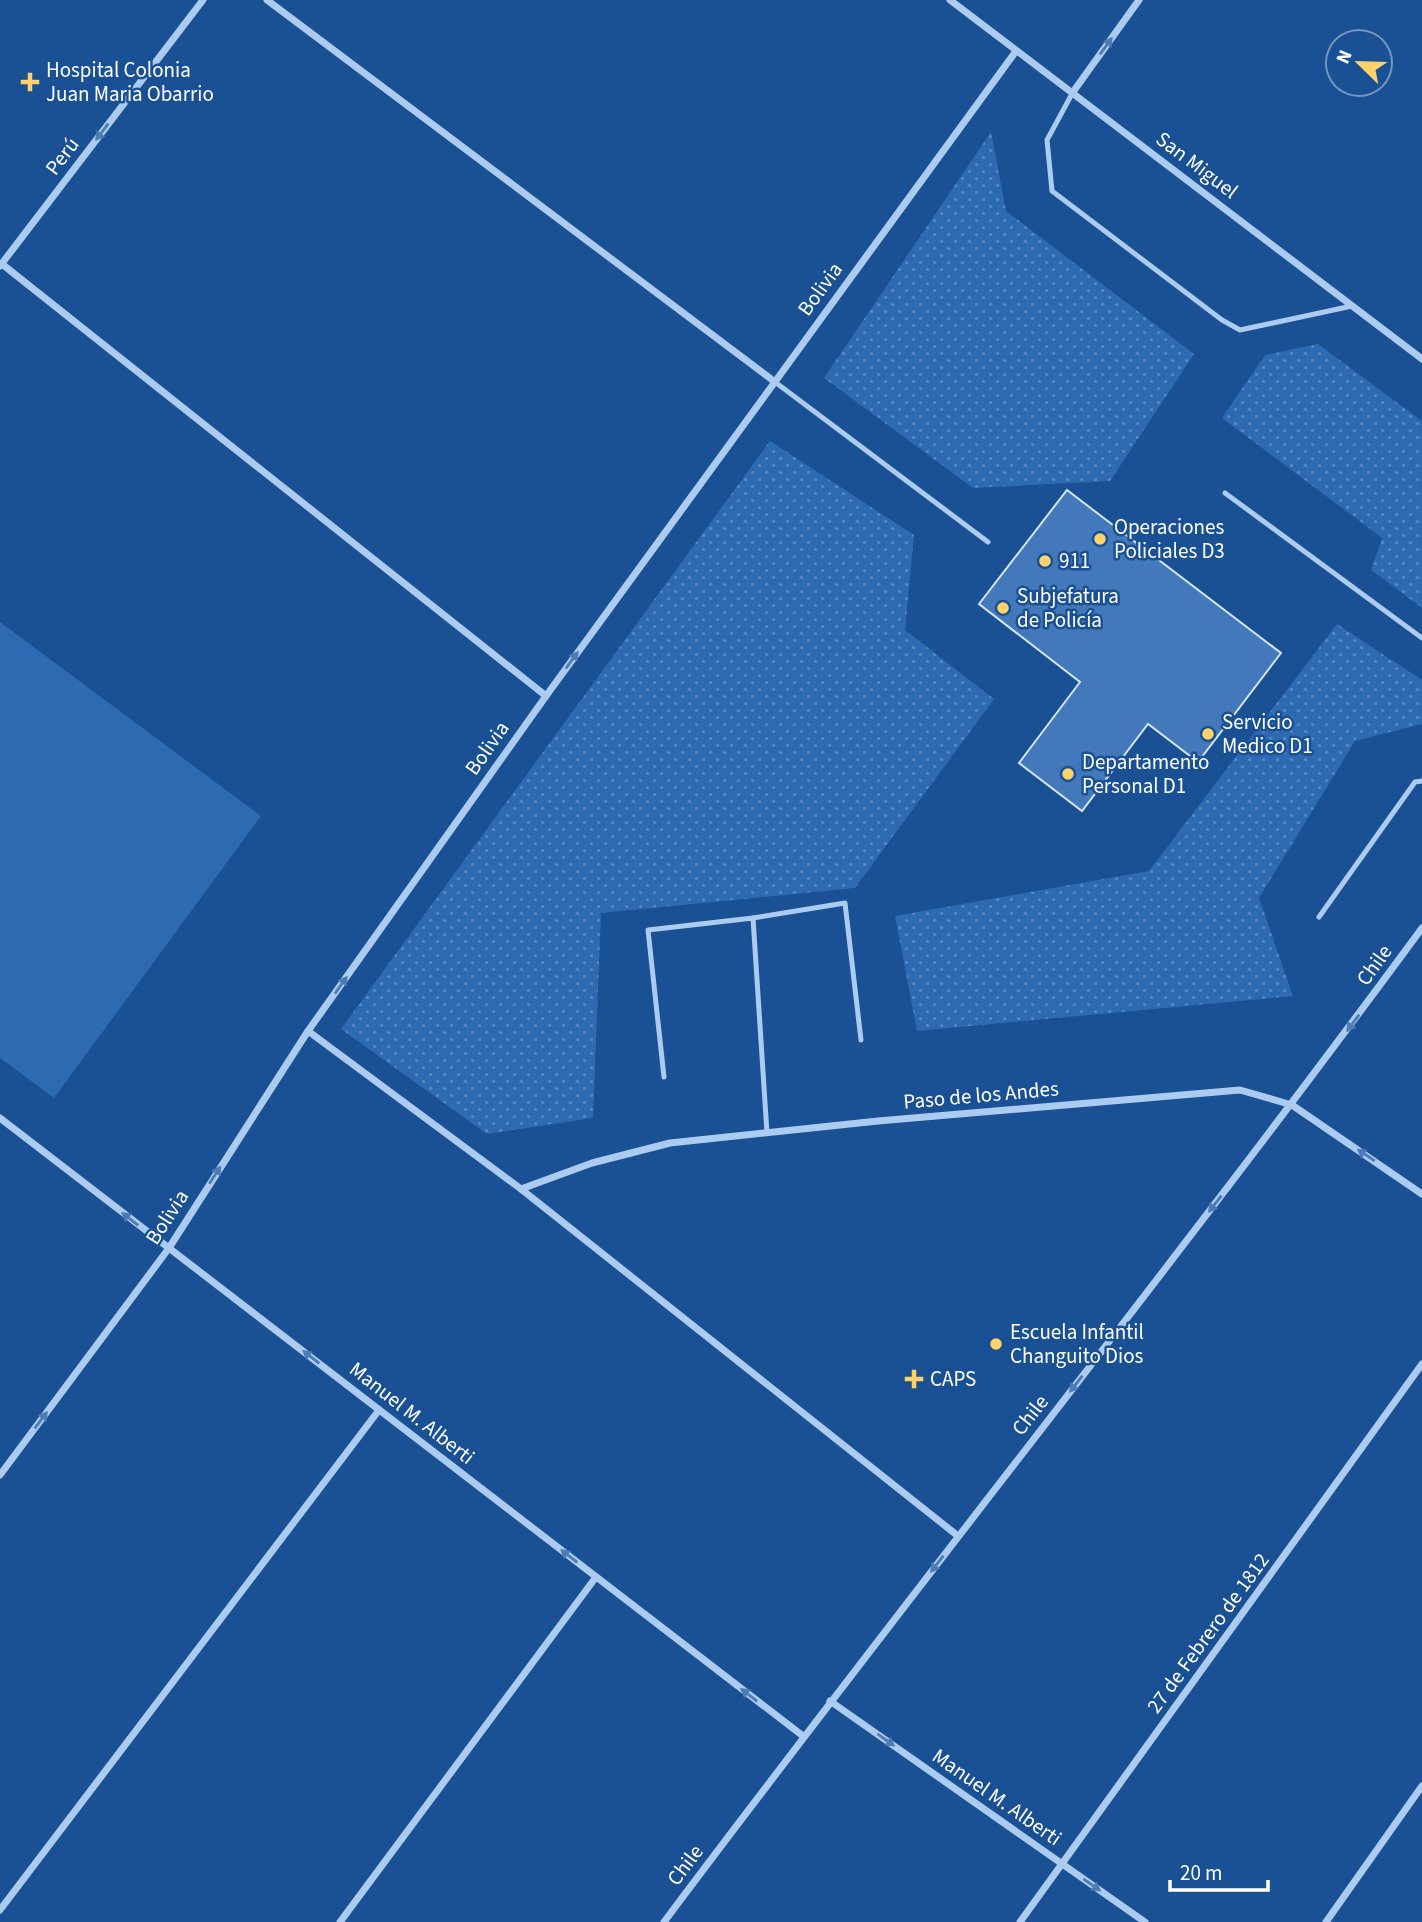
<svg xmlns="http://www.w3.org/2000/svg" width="1422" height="1922" font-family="'Source Sans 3',sans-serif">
	<defs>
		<pattern id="grass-dots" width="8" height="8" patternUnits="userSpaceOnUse" patternTransform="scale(1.75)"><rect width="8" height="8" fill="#2e6ab2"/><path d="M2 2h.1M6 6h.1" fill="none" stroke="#5888c1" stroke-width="1.8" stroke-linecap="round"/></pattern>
	</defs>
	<rect width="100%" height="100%" fill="#1a5094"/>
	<g fill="url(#grass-dots)">
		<polygon points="991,132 1006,211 1194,354 1110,481 973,488 824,378"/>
		<polygon points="1318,344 1422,421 1422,608 1371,570 1382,538 1222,418 1265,355"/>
		<polygon points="770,441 914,535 905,630 994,699 855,888 601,913 593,1118 487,1134 341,1029"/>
		<polygon points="1337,624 1422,680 1422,724 1355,741 1259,898 1293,996 917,1031 895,916 1149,871"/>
	</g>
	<polygon fill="#2e6ab2" points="0,622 261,816 54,1098 0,1058"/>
	<polygon fill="#4379bb" stroke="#d2e5fb" stroke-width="2" points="1067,490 1281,653 1198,762 1148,724 1082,811 1019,763 1080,682 979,604"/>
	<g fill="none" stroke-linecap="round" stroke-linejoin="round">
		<g stroke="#accbf0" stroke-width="5">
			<polyline points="1073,92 1047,140 1052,191 1222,320 1240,330 1352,306"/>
			<polyline points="775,382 988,542"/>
			<polyline points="1225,493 1422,638"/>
			<polyline points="1319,917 1415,782 1422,781"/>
			<polyline points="753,918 845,903 861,1040"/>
			<polyline points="664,1077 648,930 753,918 767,1133"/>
		</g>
		<g stroke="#accbf0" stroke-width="7">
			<polyline points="267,0 775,382"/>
			<polyline points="950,0 1422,359"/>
			<polyline points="1073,92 1139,0"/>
			<polyline points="2,264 546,696"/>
			<polyline points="0,266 203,0"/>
			<polyline points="308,1031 521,1189 958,1536"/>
			<polyline points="0,1118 803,1736"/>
			<polyline points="521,1189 592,1163 670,1143 878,1121 1240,1090 1292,1105 1422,1194"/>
			<polyline points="0,1475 169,1248 308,1031 546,696 1016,51"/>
			<polyline points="830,1701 1145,1922"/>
			<polyline points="0,1910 379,1410"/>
			<polyline points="340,1922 596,1577"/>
			<path d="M664 1922C914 1588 1175 1264 1422 928"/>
			<polyline points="1020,1922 1422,1364"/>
			<polyline points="1326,1922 1422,1786"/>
		</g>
	</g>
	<defs><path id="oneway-solid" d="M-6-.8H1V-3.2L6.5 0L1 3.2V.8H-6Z" transform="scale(1.75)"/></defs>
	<g fill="#4d7bb4">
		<use href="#oneway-solid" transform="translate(1106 46) rotate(-54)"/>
		<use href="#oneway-solid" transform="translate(102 132) rotate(127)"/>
		<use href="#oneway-solid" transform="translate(572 660) rotate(-54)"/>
		<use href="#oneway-solid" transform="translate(341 985) rotate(-55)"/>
		<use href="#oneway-solid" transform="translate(1353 1023) rotate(126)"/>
		<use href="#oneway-solid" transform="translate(1366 1155) rotate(-146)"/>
		<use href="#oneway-solid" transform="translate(215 1175) rotate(-57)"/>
		<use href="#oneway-solid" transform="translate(1215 1204) rotate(128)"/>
		<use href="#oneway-solid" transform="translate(130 1219) rotate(-142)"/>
		<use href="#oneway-solid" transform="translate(311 1357) rotate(-142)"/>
		<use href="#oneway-solid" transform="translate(1076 1384) rotate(128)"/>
		<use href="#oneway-solid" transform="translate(41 1420) rotate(-53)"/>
		<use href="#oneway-solid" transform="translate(569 1556) rotate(-142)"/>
		<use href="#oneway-solid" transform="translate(937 1564) rotate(128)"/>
		<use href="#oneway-solid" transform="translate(749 1695) rotate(-142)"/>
		<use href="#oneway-solid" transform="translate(886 1740) rotate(35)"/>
		<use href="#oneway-solid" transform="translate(1092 1885) rotate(35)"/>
	</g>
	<g fill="#ffd36a" stroke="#1a5094" stroke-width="2.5">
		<path d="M26.5 71.5h7v7h7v7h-7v7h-7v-7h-7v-7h7z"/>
		<circle cx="1100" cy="539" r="7"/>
		<circle cx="1045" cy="561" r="7"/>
		<circle cx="1003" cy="608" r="7"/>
		<circle cx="1208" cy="734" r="7"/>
		<circle cx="1068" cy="774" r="7"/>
		<circle cx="996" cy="1344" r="7"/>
		<path d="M910.5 1368.5h7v7h7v7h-7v7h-7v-7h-7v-7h7z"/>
	</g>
	<g text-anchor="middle" stroke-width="5" stroke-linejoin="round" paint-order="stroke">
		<g font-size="21" fill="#fff" stroke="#1a5094" text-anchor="start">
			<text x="46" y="77">Hospital Colonia<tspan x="46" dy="24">Juan Maria Obarrio</tspan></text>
			<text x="1114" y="534">Operaciones<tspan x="1114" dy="24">Policiales D3</tspan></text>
			<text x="1059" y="568">911</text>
			<text x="1017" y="603">Subjefatura<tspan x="1017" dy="24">de Policía</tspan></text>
			<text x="1222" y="729">Servicio<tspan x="1222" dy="24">Medico D1</tspan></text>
			<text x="1082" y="769">Departamento<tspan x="1082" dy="24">Personal D1</tspan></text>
			<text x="1010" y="1339">Escuela Infantil<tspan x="1010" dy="24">Changuito Dios</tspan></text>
			<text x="930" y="1386">CAPS</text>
		</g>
		<g font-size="21" fill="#fff" stroke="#1a5094">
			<text transform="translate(62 156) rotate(-53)" y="7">Perú</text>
			<text transform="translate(1197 165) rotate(37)" y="7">San Miguel</text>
			<text transform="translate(820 289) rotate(-54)" y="7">Bolivia</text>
			<text transform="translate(487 748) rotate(-55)" y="7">Bolivia</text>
			<text transform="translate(1374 965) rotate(-54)" y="7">Chile</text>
			<text transform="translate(981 1095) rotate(-5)" y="7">Paso de los Andes</text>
			<text transform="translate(167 1217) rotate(-57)" y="7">Bolivia</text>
			<text transform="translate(412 1413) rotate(38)" y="7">Manuel M. Alberti</text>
			<text transform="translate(1030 1415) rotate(-52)" y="7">Chile</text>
			<text transform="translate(1208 1633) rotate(-54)" y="7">27 de Febrero de 1812</text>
			<text transform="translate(997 1797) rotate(35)" y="7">Manuel M. Alberti</text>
			<text transform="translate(685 1865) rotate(-53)" y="7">Chile</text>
		</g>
	</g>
	<g transform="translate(1359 63) rotate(293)"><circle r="33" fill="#1a5094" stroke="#7696bf" stroke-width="2"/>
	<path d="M0-5L12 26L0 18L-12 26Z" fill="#ffd36a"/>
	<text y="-10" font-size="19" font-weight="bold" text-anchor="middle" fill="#ffffff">N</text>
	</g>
	<path d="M1170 1880v10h98v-10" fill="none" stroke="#ffffff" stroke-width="3.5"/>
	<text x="1180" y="1880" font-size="21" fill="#ffffff" stroke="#1a5094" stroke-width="5" paint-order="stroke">20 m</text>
</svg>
